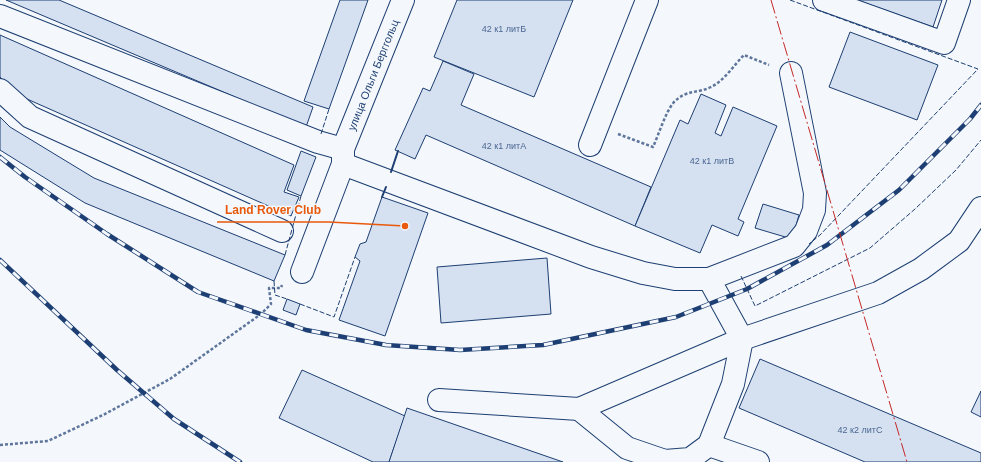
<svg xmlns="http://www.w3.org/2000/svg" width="981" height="462" font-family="Helvetica,sans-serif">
	<rect width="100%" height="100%" fill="#f4f7fb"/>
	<g fill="#d5e0f0" stroke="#1d3f73">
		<polygon points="6,0 59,0 313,107 306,127"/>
		<polygon points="340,0 368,0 329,109 304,101"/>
		<polygon points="457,0 573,0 534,97 434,57"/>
		<polygon points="857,0 942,0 933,27"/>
		<polygon points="850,32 938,65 917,120 829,87"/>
		<polygon points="0,35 294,165 284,192 299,197 291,216 18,95 0,77"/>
		<polygon points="443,61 474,74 461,105 651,187 635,226 426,135 415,159 395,150 423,88 430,91"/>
		<polygon points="701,94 726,105 715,133 721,136 733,107 777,126 738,219 744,222 738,236 712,225 700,253 635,226 680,120 688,124"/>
		<polygon points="0,117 10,127 94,178 285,255 274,281 85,203 0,150"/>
		<polygon points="301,151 316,157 301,196 287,190"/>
		<polygon points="382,197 428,213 385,336 339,320 360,261 355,257 360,244 366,242"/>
		<polygon points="763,204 799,215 792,239 755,228"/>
		<polygon points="547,258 551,314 441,323 437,267"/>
		<polygon points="287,299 300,304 296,315 283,310"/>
		<polygon points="760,359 981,453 981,462 865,462 739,408"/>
		<polygon points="302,370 405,416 389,462 373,462 279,418"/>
		<polygon points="981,391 981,417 971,412"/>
		<polygon points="407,408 563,462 389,462"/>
	</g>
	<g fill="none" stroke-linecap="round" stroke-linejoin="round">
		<g stroke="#1d3f73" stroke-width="24">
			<g id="minor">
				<polyline points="824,0 944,43 959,0"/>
				<polyline points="0,16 318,142 343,149"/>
				<polyline points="0,90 30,117 282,231"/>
				<polyline points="590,145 647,0"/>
				<polyline points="343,164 591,257 643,273 675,279 709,279 794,246 806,231 814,210 815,193 791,73"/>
				<polyline points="302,272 343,164 343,149 403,0"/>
				<polyline points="439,400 579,409 742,339 878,293 921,269 959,241 981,208"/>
				<polyline points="579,409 627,448 665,461 690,459 709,445 733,384 742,339 709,279"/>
				<polyline points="709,445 758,462"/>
			</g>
		</g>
		<g stroke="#5e769c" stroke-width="2.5" stroke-dasharray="3 2" stroke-linecap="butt">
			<path d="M618 134 653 147C659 134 665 113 674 102 687 89 697 94 711 87 724 81 734 65 744 55L769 65"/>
			<polyline points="0,445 48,441 103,415 170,379 261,314 271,304 269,288 281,288 282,285"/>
		</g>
		<use href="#minor" stroke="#f4f7fb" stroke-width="22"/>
		<g stroke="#1d3f73" stroke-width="4.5">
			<g id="rail">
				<polyline points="0,157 25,177 107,234 198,292 306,330 386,345 460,350 543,345 676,317 747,289 827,245 899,190 970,119 981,105"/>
				<polyline points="0,260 117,370 174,419 240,462"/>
			</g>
		</g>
		<use href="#rail" stroke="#f4f7fb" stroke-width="3" stroke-dasharray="9" stroke-linecap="butt"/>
		<g stroke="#1d3f73" stroke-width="1" stroke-dasharray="5 2" stroke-linecap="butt">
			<polyline points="790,0 978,69 820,235 809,244"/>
			<polyline points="321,134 329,109"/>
			<polyline points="285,255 301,196"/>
			<polyline points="741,276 755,306 870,248 915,209 956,170 981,140"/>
			<polyline points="274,281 275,295 287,299"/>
			<polyline points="300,304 334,317 355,257"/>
		</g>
		<g stroke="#1d3f73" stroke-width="2">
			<polyline points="391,172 398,151"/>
			<polyline points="382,197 386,187"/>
		</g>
		<polyline stroke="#c62828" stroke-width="1" stroke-dasharray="14 3 2 3" stroke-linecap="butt" points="771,0 907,462"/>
	</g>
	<g text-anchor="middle" stroke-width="3" stroke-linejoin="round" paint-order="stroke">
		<g font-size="9" fill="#4b6792">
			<text x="504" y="32">42 к1 литБ</text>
			<text x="504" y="149">42 к1 литА</text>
			<text x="712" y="164">42 к1 литВ</text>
			<text x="860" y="433">42 к2 литС</text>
		</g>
		<g font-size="11" fill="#1d3f73" stroke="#f4f7fb">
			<text transform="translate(373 75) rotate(-68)" y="4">улица Ольги Берггольц</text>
		</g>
	</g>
	<path fill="none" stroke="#e8590c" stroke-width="1.5" d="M405 226L329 222H217"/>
	<circle fill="#e8590c" stroke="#f4f7fb" stroke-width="1.5" cx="405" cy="226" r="4"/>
	<g font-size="12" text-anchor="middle" font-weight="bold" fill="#e8590c" stroke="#f4f7fb" stroke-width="3" stroke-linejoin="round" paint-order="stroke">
		<text x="273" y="214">Land Rover Club</text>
	</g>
</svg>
